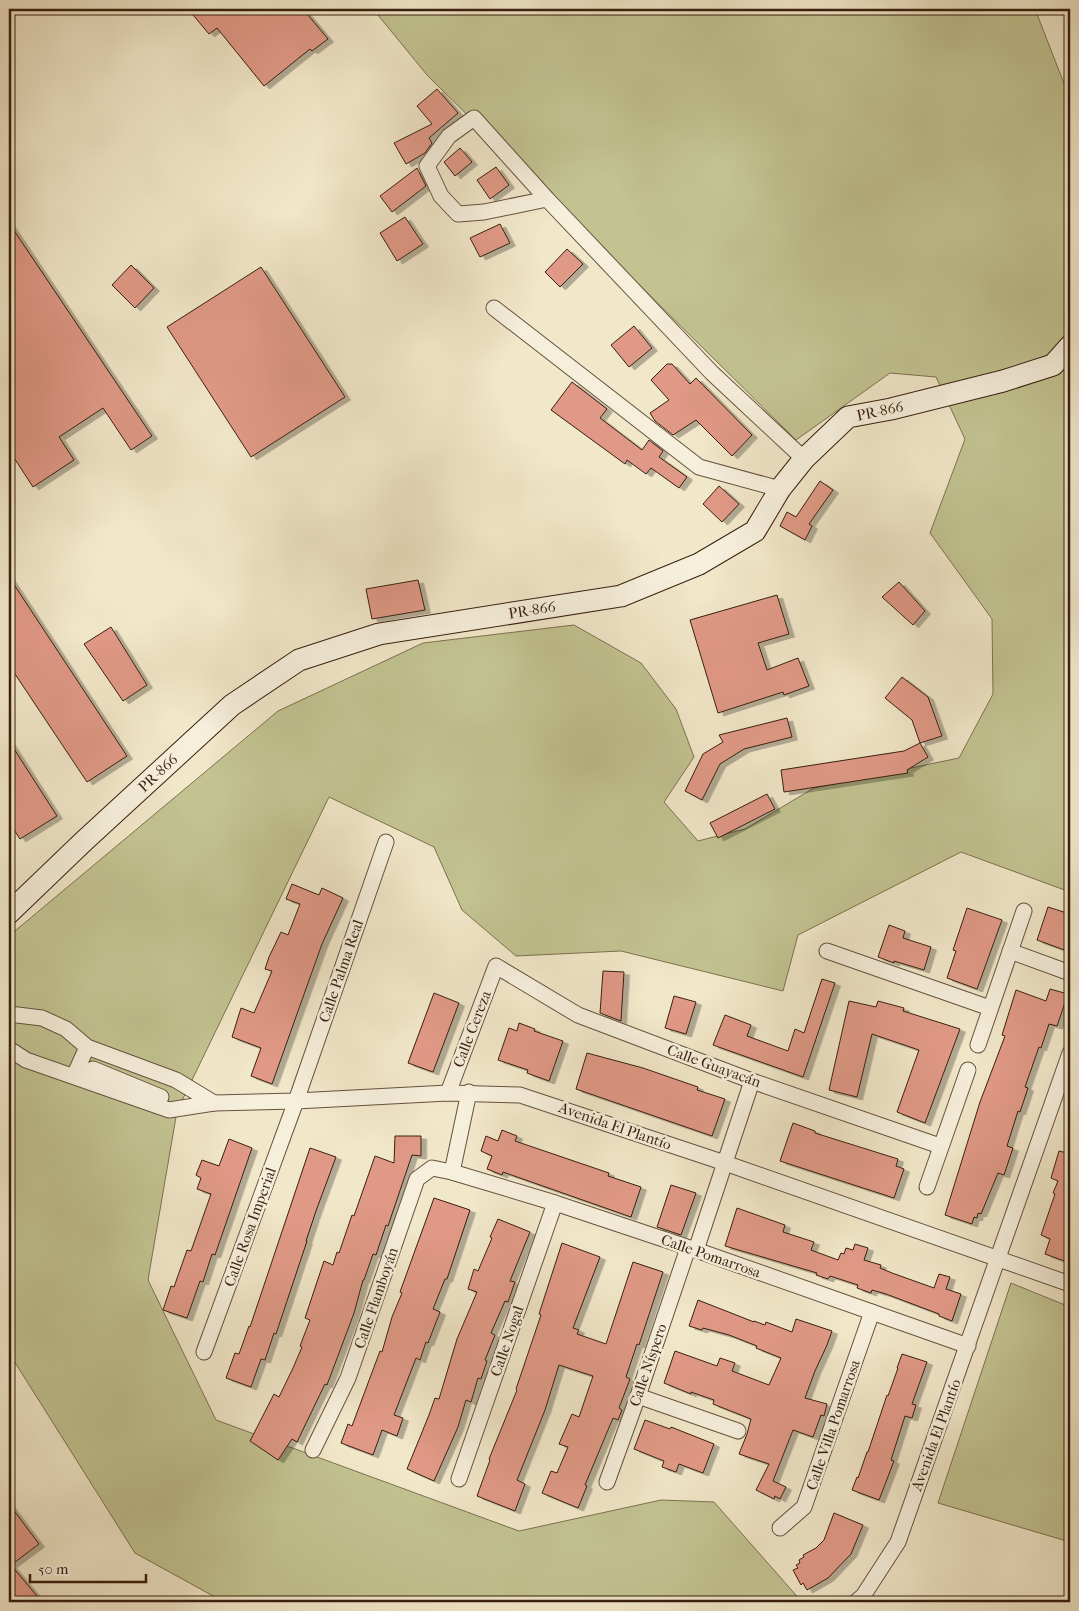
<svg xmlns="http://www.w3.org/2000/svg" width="1079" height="1611" font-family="'IM FELL French Canon',serif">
	<defs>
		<filter id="shadow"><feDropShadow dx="5.5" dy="3" stdDeviation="0" flood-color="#0004"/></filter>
	</defs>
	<rect width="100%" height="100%" fill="#f1e7c9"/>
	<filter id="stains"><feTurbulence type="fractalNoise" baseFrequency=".004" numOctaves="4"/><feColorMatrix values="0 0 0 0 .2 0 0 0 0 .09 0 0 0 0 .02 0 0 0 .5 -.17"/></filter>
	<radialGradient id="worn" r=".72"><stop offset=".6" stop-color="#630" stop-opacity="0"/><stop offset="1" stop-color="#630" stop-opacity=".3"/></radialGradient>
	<g fill="#c2c391" stroke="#7d7150">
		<polygon points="373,9 1035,9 1070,99 1070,892 961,852 798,935 783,991 621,951 516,956 462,910 434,847 329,797 177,1111 148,1280 216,1420 519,1531 661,1500 714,1502 802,1602 224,1602 135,1553 9,1353 9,936 278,711 423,643 574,625 641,663 676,709 694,757 664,802 698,841 745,829 814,788 959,758 993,694 992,619 930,533 965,439 936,377 890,373 796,440 427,75"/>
		<polygon points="1011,1283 1070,1307 1070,1542 938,1503"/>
	</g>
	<g fill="#e09986" stroke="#381f0f" filter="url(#shadow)">
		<polygon points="188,9 303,9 328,39 312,51 310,49 264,86 217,28 209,34"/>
		<polygon points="437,89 458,113 429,138 432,143 425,153 406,164 394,143 432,124 417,106"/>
		<polygon points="460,148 472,162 455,176 444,162"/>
		<polygon points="496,167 509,185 490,199 477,180"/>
		<polygon points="417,168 426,186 392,212 380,196"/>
		<polygon points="405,217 423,244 397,261 380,233"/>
		<polygon points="9,223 152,436 131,450 103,408 59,437 74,460 33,487 9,450"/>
		<polygon points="500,224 510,243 480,257 470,238"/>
		<polygon points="567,249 583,264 560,287 545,272"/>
		<polygon points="131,265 154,288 135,308 112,285"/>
		<polygon points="261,267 345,397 251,457 167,327"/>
		<polygon points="634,326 652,348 629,367 611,345"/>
		<polygon points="667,364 672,364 690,384 696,378 752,435 732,456 696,420 673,435 655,421 650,413 669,400 651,380"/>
		<polygon points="572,382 607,409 600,418 642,450 649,440 663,451 659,457 687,477 679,488 651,468 646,474 627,460 625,464 551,410"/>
		<polygon points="820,481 833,490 809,524 812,526 805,540 780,526 787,512 796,517"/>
		<polygon points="719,486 739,504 722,522 703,504"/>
		<polygon points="9,577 127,756 87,782 9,665"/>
		<polygon points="418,580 425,610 372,619 366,589"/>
		<polygon points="899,582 925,611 913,625 882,597"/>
		<polygon points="777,595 789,634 758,643 767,670 798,658 809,686 784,695 783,692 718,713 690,620"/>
		<polygon points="111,627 147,685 123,701 84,644"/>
		<polygon points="902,677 928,697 942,736 920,743 928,757 907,770 908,773 784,792 781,770 904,751 920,743 912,720 885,698"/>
		<polygon points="787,718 792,737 744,749 720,764 702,800 685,791 703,754 723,742 719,735"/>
		<polygon points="9,741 57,816 20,839 9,822"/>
		<polygon points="767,794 775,809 718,838 710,823"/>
		<polygon points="292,884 319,895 322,888 343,898 322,944 272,1084 251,1076 261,1048 232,1037 241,1008 254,1013 272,971 265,969 269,957 281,932 288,935 300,904 286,899"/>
		<polygon points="1048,907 1070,914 1070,952 1037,940"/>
		<polygon points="967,908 1002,920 977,989 947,978 956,951 953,950"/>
		<polygon points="889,925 905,931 903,938 931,947 924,970 894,961 894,963 878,957"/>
		<polygon points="603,971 624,972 621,1021 600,1013"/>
		<polygon points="822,979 835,983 803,1077 713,1045 725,1015 751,1025 747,1036 788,1051 795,1029 804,1033"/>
		<polygon points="1050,989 1068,994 1057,1026 1049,1024 1041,1048 1039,1047 1025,1087 1028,1088 1020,1112 1018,1111 1007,1146 1013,1148 1004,1175 998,1173 981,1214 978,1213 977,1218 974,1217 972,1224 945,1215 980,1102 1005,1036 1002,1035 1016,990 1046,1001"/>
		<polygon points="434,993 459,1003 433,1072 408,1063"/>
		<polygon points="674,996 696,1002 686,1034 665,1028"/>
		<polygon points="849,1001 876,1007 878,1001 904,1008 903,1011 960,1029 925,1123 897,1112 919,1050 872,1034 857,1097 829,1090"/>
		<polygon points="519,1023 535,1029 534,1031 563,1041 549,1081 527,1073 528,1070 498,1060 509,1028 517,1031"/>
		<polygon points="587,1053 643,1068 698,1087 697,1090 725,1099 712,1136 576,1089"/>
		<polygon points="793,1123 815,1131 815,1133 898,1159 896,1166 904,1169 894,1198 780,1161"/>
		<polygon points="502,1130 517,1136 515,1141 609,1173 608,1176 641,1187 631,1217 503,1172 502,1175 487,1169 492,1156 481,1151 486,1136 498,1141"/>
		<polygon points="395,1136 421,1136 421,1156 412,1155 388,1226 386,1225 376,1255 373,1254 364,1280 363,1280 354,1313 327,1385 325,1384 297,1442 292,1439 278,1460 250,1441 274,1394 279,1397 293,1368 302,1347 300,1346 310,1320 305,1318 324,1261 333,1265 337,1252 339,1253 352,1215 354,1216 375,1156 394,1163"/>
		<polygon points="229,1139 252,1148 215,1255 212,1254 203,1282 200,1281 187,1318 163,1310 171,1286 174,1287 187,1250 191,1251 211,1194 197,1189 201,1178 196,1175 202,1160 219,1166"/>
		<polygon points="310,1148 336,1157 316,1211 306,1241 307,1241 276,1334 274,1333 265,1360 261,1359 251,1387 226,1378 235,1353 239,1354 249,1326 250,1327"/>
		<polygon points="1068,1150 1070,1150 1070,1263 1045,1254 1050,1239 1041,1235 1055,1194 1053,1193 1058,1181 1051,1178 1059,1151 1067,1153"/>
		<polygon points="671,1185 696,1193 681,1235 657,1227"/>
		<polygon points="434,1198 470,1210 447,1279 445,1279 433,1309 440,1312 428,1343 426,1342 420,1360 416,1358 394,1415 403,1418 397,1436 382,1430 373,1455 341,1443 348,1424 352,1426 380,1351 382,1352 392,1317 402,1293 400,1292"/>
		<polygon points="737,1208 785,1225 783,1232 814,1242 811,1250 838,1260 841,1253 844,1254 846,1248 853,1250 855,1244 868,1248 864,1260 881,1265 880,1268 892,1273 934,1288 939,1274 950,1277 946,1289 961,1294 952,1321 939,1316 939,1314 886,1294 872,1290 871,1293 857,1288 858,1285 830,1276 828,1279 816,1275 817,1273 725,1246"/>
		<polygon points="498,1219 530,1232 510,1281 515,1282 508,1302 505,1301 491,1333 495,1335 485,1360 487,1361 481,1379 478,1378 471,1402 466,1400 458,1427 434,1481 407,1469 429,1415 435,1398 439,1399 457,1339 477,1292 468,1289 474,1269 478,1271 492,1238 490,1237"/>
		<polygon points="562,1243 600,1257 573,1328 579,1330 577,1334 606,1344 633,1262 663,1272 639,1345 637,1344 626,1377 630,1379 619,1408 622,1410 618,1420 613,1418 585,1485 587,1486 578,1508 542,1493 551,1471 557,1473 568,1447 559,1444 572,1414 579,1417 593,1376 559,1365 545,1410 517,1480 525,1484 515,1511 477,1496 490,1460 489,1459 517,1390 516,1389 541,1315 539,1314"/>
		<polygon points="698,1300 754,1322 754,1321 765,1325 766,1322 792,1332 796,1319 832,1331 827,1345 815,1371 805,1398 827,1404 824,1416 821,1415 813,1437 793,1430 773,1481 786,1487 780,1499 775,1496 774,1499 756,1490 769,1464 739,1454 747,1434 751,1419 713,1404 714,1400 691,1392 691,1394 664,1383 675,1351 717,1366 720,1358 735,1363 732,1371 769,1385 781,1358 756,1348 757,1346 729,1335 703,1328 702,1330 689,1326"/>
		<polygon points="902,1354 927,1362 912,1404 916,1405 912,1418 905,1416 891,1460 894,1461 879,1500 852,1490 857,1477 858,1478 867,1452 868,1452 887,1395 888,1396 898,1368 897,1368"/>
		<polygon points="645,1420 670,1429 671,1427 714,1444 703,1473 679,1464 676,1472 662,1467 664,1461 634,1449"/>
		<polygon points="9,1504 39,1544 11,1565 42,1602 9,1602"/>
		<polygon points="834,1513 863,1525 851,1554 828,1578 807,1590 803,1583 801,1585 793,1570 798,1568 796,1565 800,1563 799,1560 804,1557 803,1555 816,1548 824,1540"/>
	</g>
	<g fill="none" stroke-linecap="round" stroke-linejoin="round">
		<g stroke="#66513e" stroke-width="17">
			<g id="street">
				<polyline points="547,199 474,118 449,136 427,166 441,196 458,214 484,212 547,199 712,373 804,459"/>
				<polyline points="494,308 699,467 780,489"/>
				<polyline points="827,951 990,1008"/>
				<polyline points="1010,951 1070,973"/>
				<polyline points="9,1014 42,1018 66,1029 87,1047 176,1080 214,1103"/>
				<polyline points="978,1045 1024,911"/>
				<polyline points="9,1049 26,1060 169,1110 214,1103 296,1101 448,1093 520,1095 725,1163 1070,1284"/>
				<polyline points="74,1076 93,1069 161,1097"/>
				<polyline points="74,1076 87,1047"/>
				<polyline points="448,1093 496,966 578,1015 752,1081 940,1146"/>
				<polyline points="452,1172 469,1092"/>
				<polyline points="927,1187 968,1070"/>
				<polyline points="696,1250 752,1081"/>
				<polyline points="204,1352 296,1101 386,842"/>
				<polyline points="638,1396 738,1431"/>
				<polyline points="313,1450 348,1378 417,1179 432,1168 452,1172 555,1203 696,1250 968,1346"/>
				<polyline points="459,1479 555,1203"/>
				<polyline points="607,1482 638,1396 688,1248"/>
				<polyline points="780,1528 804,1507 872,1312"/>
				<polyline points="856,1602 863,1596 898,1542 1070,1053"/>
			</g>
		</g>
		<g stroke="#381f0f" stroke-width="23">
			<polyline id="secondary" points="9,913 84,841 232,705 299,660 379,634 621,596 699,564 755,531 780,489 804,459 848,417 891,409 1003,381 1053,365 1070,346"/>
		</g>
		<use href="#street" stroke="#f6efdc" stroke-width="15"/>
		<use href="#secondary" stroke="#f6efdc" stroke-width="21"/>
	</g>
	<g text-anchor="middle" stroke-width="5" stroke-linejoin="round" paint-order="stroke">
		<g font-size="15" fill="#381f0f" stroke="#f6efdc">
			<text transform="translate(880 411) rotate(-12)" y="5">PR-866</text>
			<text transform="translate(532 610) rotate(-9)" y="5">PR-866</text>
			<text transform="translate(158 773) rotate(-43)" y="5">PR-866</text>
			<text transform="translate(341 971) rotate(-71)" y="5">Calle Palma Real</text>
			<text transform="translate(472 1029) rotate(-69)" y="5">Calle Cereza</text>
			<text transform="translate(714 1066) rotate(20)" y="5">Calle Guayacán</text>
			<text transform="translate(615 1126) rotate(19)" y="5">Avenida El Plantío</text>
			<text transform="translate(250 1227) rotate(-70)" y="5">Calle Rosa Imperial</text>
			<text transform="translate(711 1256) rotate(19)" y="5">Calle Pomarrosa</text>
			<text transform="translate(376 1298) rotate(-71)" y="5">Calle Flamboyán</text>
			<text transform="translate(507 1341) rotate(-71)" y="5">Calle Nogal</text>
			<text transform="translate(648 1365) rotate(-71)" y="5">Calle Níspero</text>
			<text transform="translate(833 1425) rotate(-71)" y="5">Calle Villa Pomarrosa</text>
			<text transform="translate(936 1435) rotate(-70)" y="5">Avenida El Plantío</text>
		</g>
	</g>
	<rect width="1079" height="1611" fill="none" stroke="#f1e7c9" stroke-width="30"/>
	<rect x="10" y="10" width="1059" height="1591" fill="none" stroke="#381f0f" stroke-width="2.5"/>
	<rect x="15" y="15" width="1049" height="1581" fill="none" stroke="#381f0f"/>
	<path d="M30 1574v8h116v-8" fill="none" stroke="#381f0f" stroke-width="2.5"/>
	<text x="38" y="1574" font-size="15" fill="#381f0f" stroke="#f6efdc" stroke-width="4" paint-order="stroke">50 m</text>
	<rect width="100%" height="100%" filter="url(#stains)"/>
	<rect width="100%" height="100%" fill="url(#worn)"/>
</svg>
